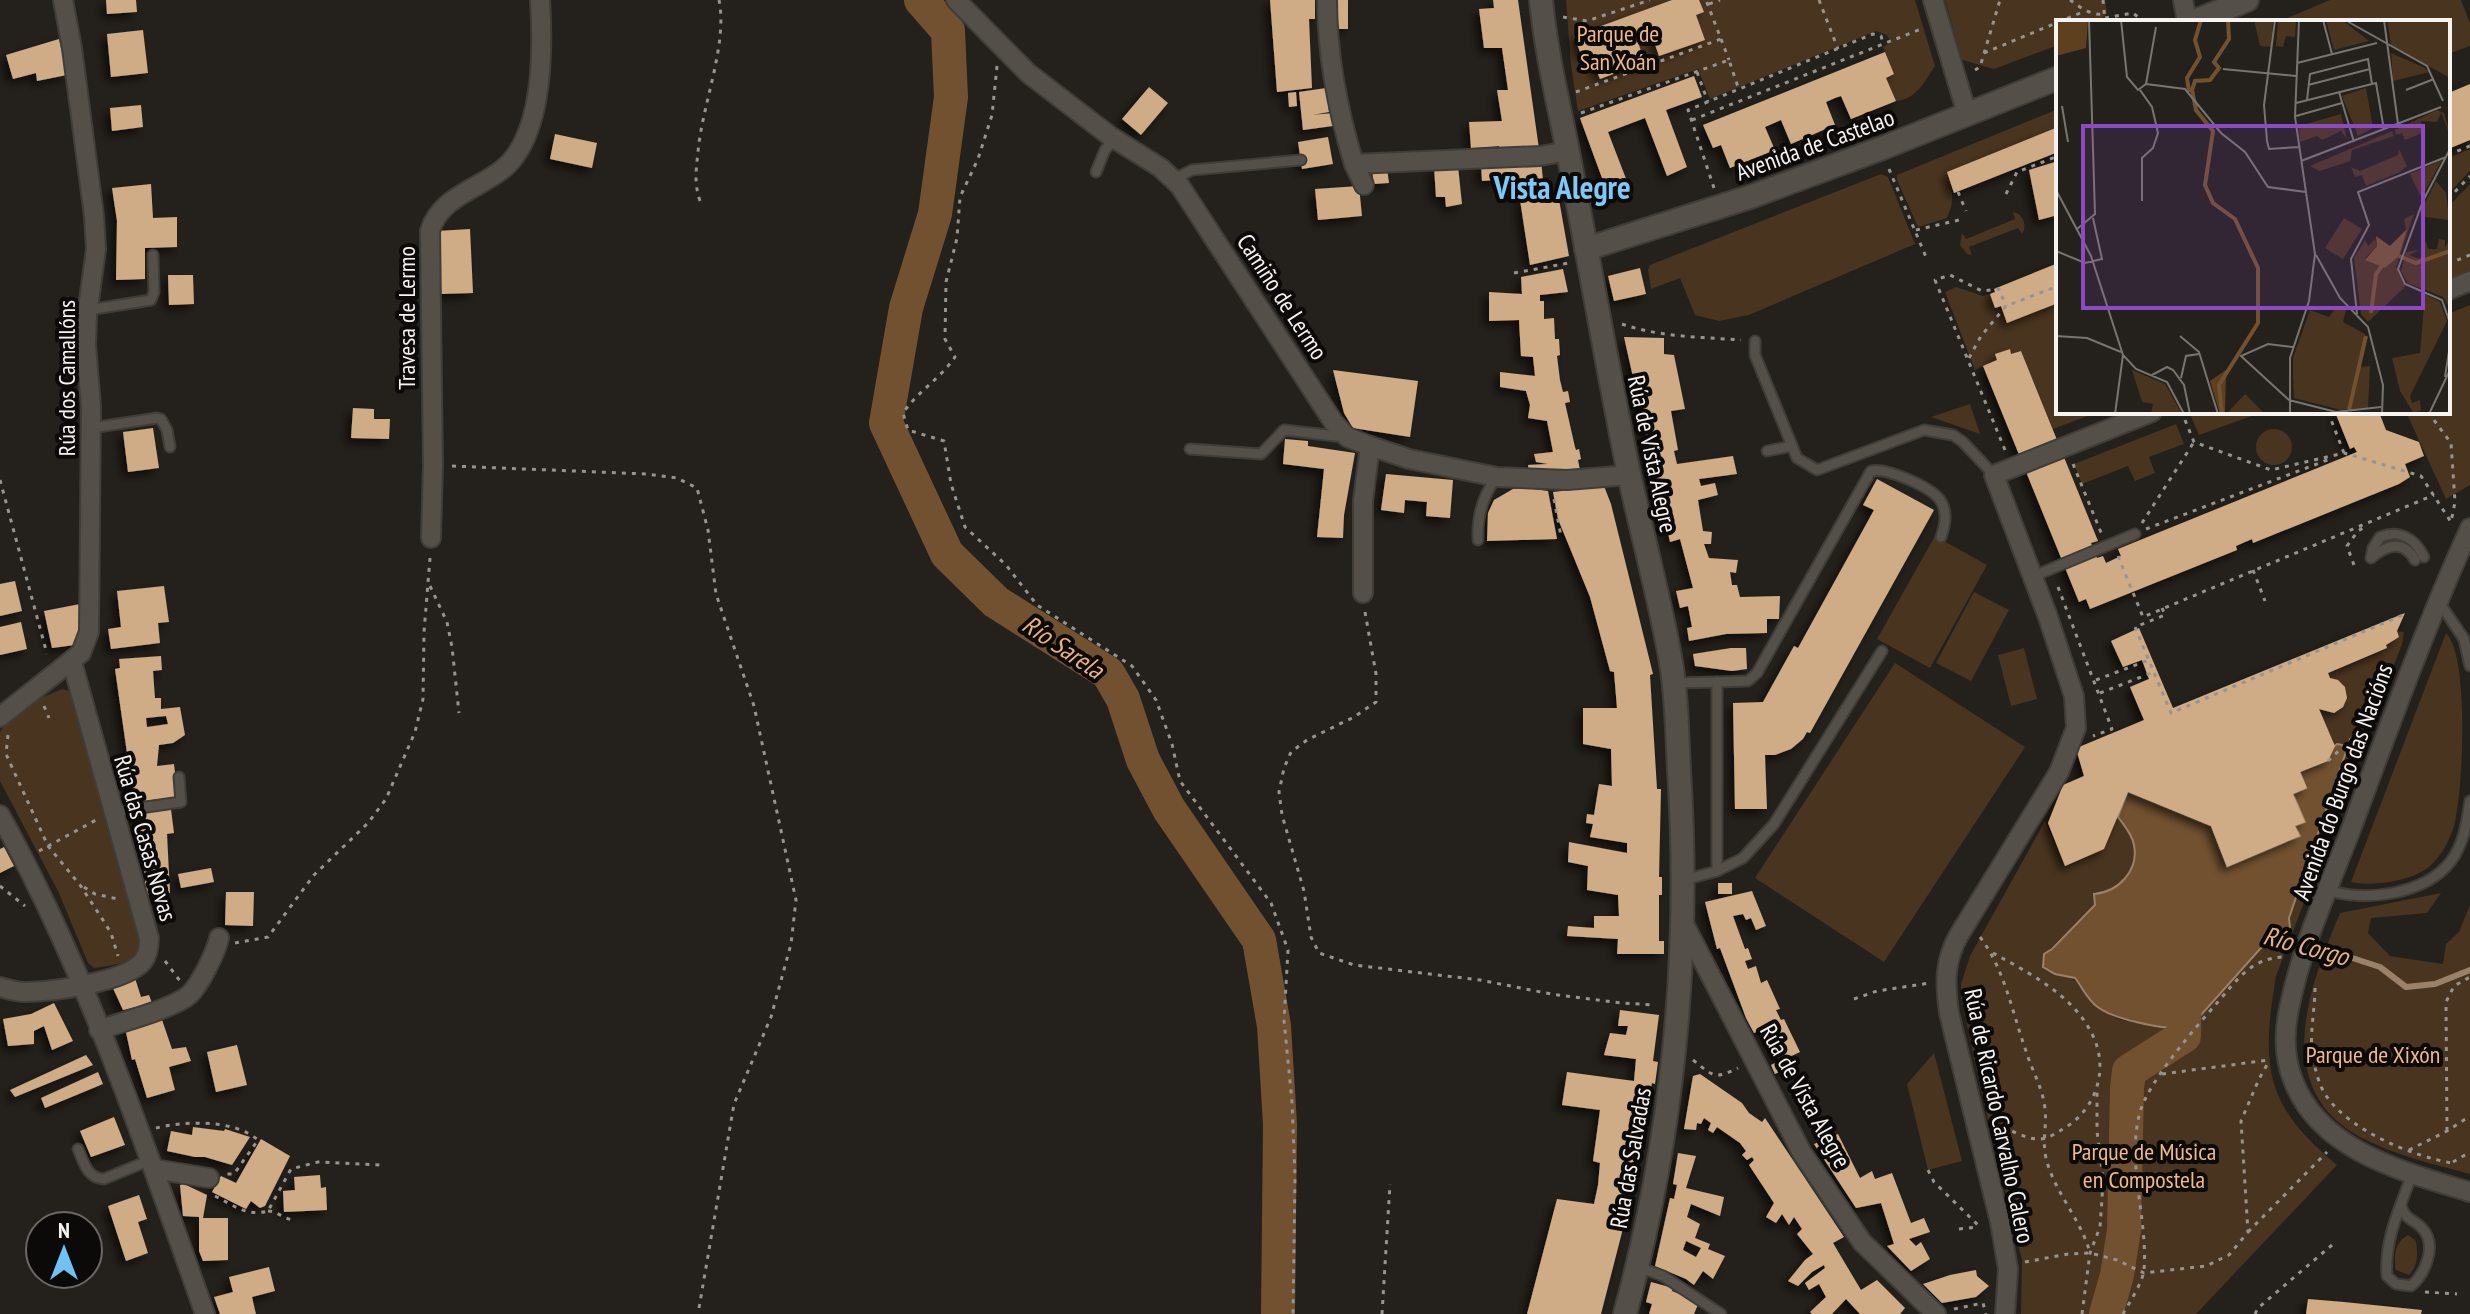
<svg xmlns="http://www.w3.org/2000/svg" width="2470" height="1314" font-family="'PT Sans Narrow',sans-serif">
	<defs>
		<filter id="shadow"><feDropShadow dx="-5" dy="5" stdDeviation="4" flood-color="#0009"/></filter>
	</defs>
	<rect width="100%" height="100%" fill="#24201b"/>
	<g fill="#49341f">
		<path d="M1566 0H1915L1935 66C1924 82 1917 99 1896 101L1886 78 1894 74 1883 47 1891 43 1887 35 1876 31 1710 99 1698 69 1578 111 1571 65Z"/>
		<polygon points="1945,0 2105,0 2107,13 2099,22 2058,22 2058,45 1994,69 1962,60"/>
		<polygon points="2330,0 2461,0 2470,23 2470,46 2448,54 2448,22 2278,22"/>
		<path d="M2058 109V127L1947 172C1953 191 1955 200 1947 218L1918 227 1897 180V175Z"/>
		<polygon points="2470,149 2470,171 2448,194 2448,158"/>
		<polygon points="1881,174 1888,177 1915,244 1749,315 1719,321 1695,315 1680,278 1651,289 1648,270 1650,265"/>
		<polygon points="2470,184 2470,274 2448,283 2448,207"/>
		<path d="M2013 212C2024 214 2027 226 2022 234L2018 228 1969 247 1972 255 1967 254 1960 245 1962 233 1966 239 2015 219Z"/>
		<polygon points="1956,287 1983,296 1990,294 1995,308 2001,306 2008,323 2058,303 2058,412 2098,412 2053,429 2021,351 2011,354 2009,349 1996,354 1997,360 1975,370 1945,292"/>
		<polygon points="2470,305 2470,485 2446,499 2406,412 2448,412 2448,314"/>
		<polygon points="1970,404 1980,434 1931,417"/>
		<polygon points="2195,412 2263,412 2199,435 2190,414"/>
		<polygon points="2176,424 2184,444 2149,457 2155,473 2135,481 2128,466 2082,484 2074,464"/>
		<circle cx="2274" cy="447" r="18"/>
		<polygon points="1935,536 1987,565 1930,668 1877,639"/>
		<polygon points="1974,592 2009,610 1971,681 1936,663"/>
		<path d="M2397 631 2404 632 2402 644 2276 976C2261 1066 2264 1105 2337 1165L2196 1314H2021L2022 1260 1980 1086 1961 997V984L1970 956 2045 821 2065 866 2104 849 2118 817C2124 825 2132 834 2134 845 2139 871 2118 891 2094 894L2096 904 2047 952 2055 974C2086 977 2092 1005 2116 1018 2127 1023 2182 1030 2192 1025L2260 949 2267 943 2290 937 2289 918 2348 746H2335L2319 709 2334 712C2351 703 2350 682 2330 678L2328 673 2387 649 2386 645 2399 637Z"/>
		<path d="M2446 633C2470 656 2463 793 2454 826 2450 839 2443 853 2433 863 2417 881 2373 887 2351 882Z"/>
		<polygon points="2024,648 2037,699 2011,706 1998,655"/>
		<polygon points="1895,663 2025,747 1884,962 1755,878"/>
		<path d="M62 689 77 693 136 913 142 950C129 964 113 965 94 968L88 963 59 893 0 781V732L6 722 22 706Z"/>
		<path d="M2441 893 2427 913 2371 918 2368 933 2390 956 2443 964 2446 944 2459 932 2470 905V1174C2433 1164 2394 1155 2360 1137 2269 1087 2310 985 2340 913Z"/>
		<polygon points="1934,1053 1962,1161 1928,1170 1907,1084"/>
		<path d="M2408 1235 2416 1241C2418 1253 2418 1266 2409 1275L2396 1270C2393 1258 2395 1241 2408 1235Z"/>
	</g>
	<path fill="#725130" stroke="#9a826a" stroke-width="2" d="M2337 744 2348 746 2289 918 2291 938 2267 943 2260 949 2192 1025C2174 1034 2115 1019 2099 1008 2087 1000 2083 988 2075 978L2055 974 2043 967 2044 954 2052 949 2095 905 2094 894C2118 892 2139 871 2134 845 2132 834 2124 825 2118 817L2128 792 2211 826 2227 867 2300 836 2295 826 2305 822 2293 794 2306 788 2300 772Z"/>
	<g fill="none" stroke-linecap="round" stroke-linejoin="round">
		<polyline stroke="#9a826a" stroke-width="6" points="2291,938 2380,967 2406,987 2435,984 2470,970"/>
		<g stroke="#725130" stroke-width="34">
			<polyline points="921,0 948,31 951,97 935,214 906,308 886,423 947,554 996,602 1108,673 1123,699 1143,760 1169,809 1259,940 1274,1026 1280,1124 1278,1314"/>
			<polyline points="2106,1314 2117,1275 2124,1230 2127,1088 2129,1071 2184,1036 2185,983"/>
		</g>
	</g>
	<g fill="#cfab86" fill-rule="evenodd" filter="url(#shadow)">
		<polygon points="106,0 136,0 137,12 107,14"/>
		<polygon points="1270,0 1315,0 1315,19 1309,19 1312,88 1277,92"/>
		<rect x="1333" y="0" width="15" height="29"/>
		<polygon points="1493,0 1518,0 1539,149 1500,152 1499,146 1471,148 1469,122 1502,121 1497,90 1508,90 1502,48 1484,48 1479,9 1494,8"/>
		<polygon points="1672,0 1699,0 1704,12 1696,15 1705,40 1659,56 1651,33 1636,37 1645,62 1600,79 1590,54 1582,57 1574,36"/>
		<polygon points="143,30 148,73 111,77 107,34"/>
		<polygon points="59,39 67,75 37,81 36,73 13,79 6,55"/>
		<polygon points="1885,52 1894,74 1886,78 1896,101 1851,119 1841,96 1835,98 1826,102 1835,125 1791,144 1781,120 1765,127 1775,150 1730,168 1721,145 1713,148 1703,125"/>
		<polygon points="1694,76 1702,97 1666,110 1687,167 1667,176 1645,118 1608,132 1630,189 1609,197 1580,118"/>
		<polygon points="2470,84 2470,140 2448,149 2448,85 2451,92"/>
		<polygon points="1149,87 1168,103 1141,135 1122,119"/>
		<polygon points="1326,88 1329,112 1312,115 1333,113 1333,126 1303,130 1299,92"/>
		<polygon points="1296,92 1297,106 1289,107 1288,93"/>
		<polygon points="141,105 143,127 112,131 110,108"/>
		<polygon points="2058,127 2058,152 1954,193 1947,172"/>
		<polygon points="555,134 597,143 592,168 550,159"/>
		<polygon points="1328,137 1333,164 1302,169 1298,142"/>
		<polygon points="1541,160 1544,190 1511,194 1511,179 1482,181 1481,164"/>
		<polygon points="2058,161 2058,215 2039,220 2029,170"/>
		<polygon points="1458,166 1462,204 1446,207 1445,197 1436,197 1434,167"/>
		<polygon points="1387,168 1389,183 1374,184 1372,170"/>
		<polygon points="151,184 153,218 177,217 177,247 145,248 145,279 116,280 117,221 112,188"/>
		<polygon points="1359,186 1362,216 1318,220 1315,189"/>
		<polygon points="1558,194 1569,256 1530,265 1520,200"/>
		<polygon points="470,229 473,293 440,294 437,231"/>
		<polygon points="2058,263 2058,303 2007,323 2001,306 1995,308 1990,294 1995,292 1994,289"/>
		<polygon points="1640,268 1646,294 1614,301 1608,276"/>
		<polygon points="1563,269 1568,292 1540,295 1540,301 1544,301 1544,319 1554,318 1555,339 1559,339 1560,355 1557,356 1560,380 1563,392 1568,391 1570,402 1565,403 1575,447 1576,450 1579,449 1581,459 1578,460 1581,475 1529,474 1528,465 1548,464 1536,462 1534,454 1553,452 1547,421 1528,418 1530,405 1526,391 1500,387 1500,372 1535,376 1533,357 1521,356 1519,320 1489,321 1489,292 1522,294 1521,277"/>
		<polygon points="168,275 193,275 194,304 169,305"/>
		<polygon points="1624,337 1664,338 1664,354 1674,355 1685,409 1671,411 1678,450 1674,451 1677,464 1733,456 1737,474 1699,479 1701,486 1715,483 1718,495 1698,500 1703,531 1712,532 1711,544 1704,544 1709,558 1738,560 1736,573 1730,572 1732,585 1737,585 1740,597 1780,596 1779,619 1767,619 1767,633 1726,634 1689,641 1687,628 1692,627 1688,606 1680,608 1676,591 1693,588 1680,539 1670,542"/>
		<polygon points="2010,349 2011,354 2021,351 2098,541 2091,543 2097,558 2103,556 2106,563 2121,556 2118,549 2357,452 2354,447 2350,449 2335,412 2379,412 2386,430 2419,442 2424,456 2405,464 2410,477 2399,484 2253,543 2252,539 2236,546 2237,550 2090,609 2086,599 2079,602 1983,366 1997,360 1995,354"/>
		<polygon points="1333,370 1418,381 1410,437 1353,428 1344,413"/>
		<polygon points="353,408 374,409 374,419 390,419 389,439 351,438"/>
		<polygon points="153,428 159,468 128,472 123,432"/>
		<polygon points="1285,439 1308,441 1308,446 1355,453 1344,515 1343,538 1317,537 1324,469 1283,464"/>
		<polygon points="1386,474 1453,480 1450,518 1426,516 1427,502 1405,500 1404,513 1381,510"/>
		<polygon points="1877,479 1934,510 1810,733 1807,732 1803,739 1791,749 1775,755 1765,755 1767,809 1735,809 1733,703 1763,702 1794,646 1798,648 1874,510 1863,505"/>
		<polygon points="1604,486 1611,504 1653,674 1650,675 1657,789 1661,789 1659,877 1662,877 1662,895 1659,895 1659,941 1664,941 1664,954 1617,954 1618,939 1567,936 1568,926 1594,928 1594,916 1619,916 1618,895 1587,890 1588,866 1568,862 1569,842 1627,853 1627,843 1590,837 1593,824 1586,823 1587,814 1594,815 1599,784 1612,786 1611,749 1583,744 1583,708 1617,708 1614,672 1610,671 1590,597 1558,519 1553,492"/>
		<polygon points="1526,488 1548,491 1557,539 1487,541 1488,513 1494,500 1513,489"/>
		<polygon points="15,581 22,611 0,616 0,584"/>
		<polygon points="164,586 169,622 158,623 160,643 111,649 108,629 121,627 117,591"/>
		<polygon points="80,604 80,634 75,645 52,648 44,611"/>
		<polygon points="2405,613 2397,631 2399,637 2386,645 2387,648 2328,673 2330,678 2338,680 2345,687 2347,698 2343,707 2334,713 2319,709 2335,746 2328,761 2300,772 2307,788 2293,794 2305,822 2295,826 2300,836 2227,867 2211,826 2128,792 2104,849 2065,866 2048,823 2063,785 2084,776 2077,752 2079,747 2144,720 2130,687 2149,679 2142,660 2123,667 2111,641 2139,628 2173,708"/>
		<polygon points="21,622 27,649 0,655 0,627"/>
		<polygon points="1731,648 1746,648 1747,669 1732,671 1695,666 1693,654"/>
		<path d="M161 656 162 670 153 671 155 698H161V709L180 707 185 735 173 743 159 745 157 766 174 764 178 797 134 802 115 669 120 668 119 659ZM166 716 168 724 147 727 146 718Z"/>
		<polygon points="171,809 174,833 167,834 170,893 146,895 144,865 134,814"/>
		<polygon points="4,847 14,866 0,873 0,849"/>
		<polygon points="211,868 214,882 181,888 178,874"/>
		<rect x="1718" y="883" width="14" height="11"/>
		<polygon points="1752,891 1766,926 1756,930 1751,918 1746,920 1743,914 1733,916 1745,949 1748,948 1752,959 1745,961 1748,969 1756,966 1761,983 1767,980 1780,1009 1776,1010 1781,1020 1784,1019 1800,1052 1785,1059 1789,1067 1775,1074 1771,1065 1779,1061 1765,1028 1754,1033 1746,1018 1720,948 1717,949 1705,902"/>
		<polygon points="226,892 254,892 253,926 225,925"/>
		<polygon points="135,978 141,997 149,995 152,1003 123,1010 112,986"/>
		<polygon points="54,1003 73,1041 52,1050 44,1026 34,1031 34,1044 8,1046 3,1019 31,1014"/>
		<polygon points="1620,1010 1659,1015 1653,1061 1658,1062 1655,1084 1652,1083 1645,1116 1628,1209 1601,1314 1527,1314 1557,1199 1594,1204 1598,1185 1600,1163 1593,1161 1600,1110 1562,1105 1567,1072 1634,1081 1636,1059 1604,1055 1610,1033 1626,1035 1628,1026 1618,1026"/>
		<polygon points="159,1011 172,1049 186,1047 191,1061 169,1067 175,1090 147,1098 135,1059 132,1060 124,1023"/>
		<polygon points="237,1045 247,1085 216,1092 207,1052"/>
		<polygon points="86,1055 93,1065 15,1097 10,1090"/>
		<polygon points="98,1072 103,1084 45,1108 41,1098"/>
		<polygon points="1700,1074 1742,1103 1749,1113 1762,1122 1765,1118 1844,1237 1833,1243 1861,1290 1877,1280 1905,1308 1900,1314 1860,1314 1846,1299 1832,1314 1812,1314 1810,1312 1826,1297 1819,1284 1809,1290 1805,1283 1825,1268 1824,1265 1812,1272 1798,1286 1788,1281 1805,1260 1813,1254 1797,1234 1802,1229 1794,1217 1789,1225 1782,1214 1776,1223 1766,1217 1774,1203 1749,1165 1754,1160 1752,1157 1747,1160 1742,1155 1746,1151 1740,1143 1717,1127 1713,1133 1708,1130 1711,1123 1704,1118 1701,1124 1697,1123 1696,1130 1684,1129 1693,1076"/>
		<polygon points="114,1117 125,1145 91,1157 80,1131"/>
		<polygon points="193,1127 224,1131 225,1129 250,1137 232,1165 205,1157 195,1157 167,1151 171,1131 192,1135"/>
		<polygon points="1838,1134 1860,1178 1872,1171 1875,1179 1892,1173 1911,1223 1924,1218 1930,1232 1909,1239 1916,1246 1921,1242 1930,1259 1911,1271 1887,1246 1894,1244 1881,1203 1856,1208 1814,1144"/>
		<polygon points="261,1139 290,1156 265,1206 260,1208 251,1201 246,1209 212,1192 221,1176 236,1183"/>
		<path d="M1678 1153 1696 1156 1686 1188 1724 1197 1720 1216 1691 1204 1687 1217 1700 1224 1695 1238 1710 1244 1708 1249 1725 1256 1713 1279 1703 1271 1694 1285 1686 1279 1655 1266 1670 1198 1674 1199 1677 1185 1673 1184ZM1686 1241 1701 1248 1696 1257 1683 1250Z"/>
		<polygon points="320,1175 321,1188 326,1187 327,1210 284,1212 283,1191 295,1190 294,1177"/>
		<polygon points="184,1184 207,1195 203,1218 228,1218 228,1260 203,1261 199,1251 199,1217 183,1216 180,1185"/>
		<polygon points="139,1195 147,1219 138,1222 148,1253 126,1261 108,1206"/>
		<polygon points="269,1267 275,1291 252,1297 256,1314 220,1314 214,1297 233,1292 229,1277"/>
		<polygon points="1976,1270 1977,1276 1989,1286 1976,1297 1942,1303 1923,1284 1950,1275"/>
		<polygon points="1651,1282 1673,1288 1672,1291 1699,1302 1694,1314 1649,1314 1652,1304 1646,1302"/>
		<polygon points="2308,1299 2344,1302 2422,1310 2421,1314 2306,1314"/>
	</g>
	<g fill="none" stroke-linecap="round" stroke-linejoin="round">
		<g stroke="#403d39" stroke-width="13">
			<g id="service">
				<polyline points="1096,172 1105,150 1115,138"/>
				<polyline points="1174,179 1192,170 1301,160"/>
				<polyline points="88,310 151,300 154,292 153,255"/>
				<polyline points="1755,341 1755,355 1797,458 1817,470 1924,430 1953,435 1963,442 1994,475"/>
				<polyline points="91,428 157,418 161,419 167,430 170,447"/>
				<polyline points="1190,449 1261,454 1284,430 1344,437"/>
				<polyline points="1767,451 1792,446"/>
				<path d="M1478 540C1477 516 1482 496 1497 477"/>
				<path d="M2371 558 2373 548 2380 537C2400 529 2415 539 2424 557"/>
				<path d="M2371 558C2387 545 2403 539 2415 560"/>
				<polyline points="2034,576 2135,534"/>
				<polyline points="2439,602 2464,639 2470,666"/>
				<polyline points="1673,683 1717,682"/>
				<polyline points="112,812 181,802 179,777"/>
				<polyline points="1717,871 1743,858 1774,824 1882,651"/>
				<path d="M1684 880 1717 871V682L1748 681 1757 673 1871 471C1886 467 1931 487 1940 500 1948 511 1945 526 1941 537"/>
				<path d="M2328 890C2365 903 2426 894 2451 861 2464 844 2467 821 2470 801"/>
				<path d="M78 1149C84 1163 87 1178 104 1179L150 1160"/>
				<path d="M2401 1206C2407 1222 2413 1218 2422 1228 2438 1245 2425 1274 2411 1286L2396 1284 2387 1276C2384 1240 2400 1208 2412 1174"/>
				<polyline points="1638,1267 1663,1276 1721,1314"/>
			</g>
		</g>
		<g stroke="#403d39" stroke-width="22">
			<g id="minor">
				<polyline points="956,0 1028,73 1110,136 1161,168 1180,186 1334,423 1347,437 1370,446 1409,459 1497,477 1567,480 1629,475"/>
				<path d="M1327 0C1327 56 1338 111 1354 164L1540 156 1568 151"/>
				<polyline points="1933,0 1967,114"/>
				<polyline points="2183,0 2187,22"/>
				<polyline points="1354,164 1364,185"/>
				<polyline points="2448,290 2470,281"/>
				<path d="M2470 528C2425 627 2388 730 2350 832 2328 889 2301 948 2289 1009 2284 1032 2284 1057 2293 1080 2320 1152 2405 1172 2470 1192"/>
				<path d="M431 538 433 465 430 231C440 197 478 189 503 169 544 135 543 48 540 0"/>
				<polyline points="1363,593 1363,501 1370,446"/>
				<polyline points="0,717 81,653 89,632 91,407 86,345 87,315 96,249 94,216 72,48 63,0"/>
				<path d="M0 815C87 972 145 1145 205 1314"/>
				<polyline points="1683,922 1802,1153 1862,1242 1936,1314"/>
				<path d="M0 987C8 989 16 992 24 992 50 992 127 982 143 961 148 955 149 946 149 938L72 662"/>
				<path d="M99 1030C121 1022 172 1009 189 995 200 985 216 952 219 938"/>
				<polyline points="154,1169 209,1178"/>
				<path d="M2005 1314 2008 1269 2000 1222 1949 1013C1945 984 1944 961 1959 935L2059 772 2076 728 2074 696 2048 617 1994 475 2152 412"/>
			</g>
		</g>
		<g stroke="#403d39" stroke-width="26">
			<g id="tertiary">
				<polyline points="2193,22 2247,0"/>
				<polyline points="1586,249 1750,197 1880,149 2058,78"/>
			</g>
		</g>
		<g stroke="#403d39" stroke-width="26">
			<path id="secondary" d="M1541 0C1546 52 1558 101 1568 152 1589 259 1607 367 1629 474 1642 535 1659 595 1670 657 1677 694 1677 733 1679 770 1691 954 1673 1137 1625 1314"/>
		</g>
		<g stroke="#97938f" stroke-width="3" stroke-dasharray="4 6" stroke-linecap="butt">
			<polyline points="1819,0 1838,49"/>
			<path d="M2070 0C2080 7 2091 16 2104 14"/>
			<polyline points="2103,0 2105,22"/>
			<polyline points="1709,4 1720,0"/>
			<polyline points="1563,17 1587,21 1650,0"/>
			<polyline points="2105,18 2133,13 2144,22"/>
			<polyline points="1721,39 1729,60"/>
			<polyline points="1984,53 2085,11"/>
			<path d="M997 66 992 115 978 159 960 197 957 238 946 282 945 339 955 357C940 379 918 391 903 413L908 430 944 441 951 484 965 527 1006 565 1037 605 1132 666 1156 700 1172 744 1180 781 1271 903 1288 950 1284 1020 1292 1102 1295 1176 1293 1314"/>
			<polyline points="1975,70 1980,67 2000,0"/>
			<polyline points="1697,72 1708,102"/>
			<polyline points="1576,92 1721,39 1706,0"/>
			<polyline points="1581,113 1729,60 1739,90"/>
			<polyline points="1692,120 1921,29"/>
			<polyline points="2448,155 2470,146"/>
			<polyline points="1889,169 1926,257"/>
			<polyline points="1714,188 1688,110 1873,34 1881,36 1883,43"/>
			<polyline points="1958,192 1966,211"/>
			<polyline points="2006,194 2017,172 2058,156"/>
			<polyline points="2448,199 2470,176"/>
			<path d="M700 201C694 183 696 171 698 152 702 105 728 44 719 0"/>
			<polyline points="1916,230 1959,220"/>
			<polyline points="2448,264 2470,255"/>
			<polyline points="1514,273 1569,263"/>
			<path d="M1622 324C1659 337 1701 337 1741 340"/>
			<polyline points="1969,358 1981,336 2006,306 2058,286"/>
			<polyline points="2328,412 2344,453"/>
			<polyline points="2428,412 2451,443 2455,502 2451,522"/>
			<polyline points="2185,420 2194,442 2271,470 2344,453 2421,476 2451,522"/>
			<polyline points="2005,450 1935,280 1950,275 1982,291 1999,289 2006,306"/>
			<polyline points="2073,464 2102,535"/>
			<polyline points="452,466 646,474 677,478 697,488 708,530 716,594 754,706 796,900 791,944 771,1017 734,1104 698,1314"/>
			<polyline points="0,480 47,654"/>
			<polyline points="1554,499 1561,536"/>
			<polyline points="2142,523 2194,442"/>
			<polyline points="2146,529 2330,459"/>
			<polyline points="2118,556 2143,617 2434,495"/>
			<polyline points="2354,565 2347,546 2358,531 2366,526"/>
			<polyline points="2253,570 2265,601"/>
			<polyline points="430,586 447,622 452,647 459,713"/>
			<polyline points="2058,587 2112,729 2093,736"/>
			<polyline points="2162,608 2165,615 2135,627 2171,713 2403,615"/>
			<polyline points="1365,612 1376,674 1376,702 1354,717 1307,740 1291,752 1284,768 1279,792 1282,815 1304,891 1311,937 1319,953 1354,965 1480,980 1551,994 1622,1003 1655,1005"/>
			<polyline points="2096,680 2149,660"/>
			<polyline points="2100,693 2154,672"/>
			<polyline points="44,706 49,718"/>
			<polyline points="8,735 6,754 48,846 80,885 101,917 111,933 118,956"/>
			<polyline points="2328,761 2351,739 2364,739"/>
			<polyline points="39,851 96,820"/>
			<polyline points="0,886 25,906"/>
			<polyline points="84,887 95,894 118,899"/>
			<path d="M1980 937C2005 970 2012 1012 2026 1051 2032 1071 2043 1088 2045 1109 2047 1126 2042 1141 2046 1158 2054 1192 2081 1219 2090 1253"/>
			<polyline points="235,943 268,937 314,875 368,823 386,799 415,732 423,699 424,632 430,558"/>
			<path d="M1993 953C2029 973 2073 995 2092 1034 2110 1069 2096 1110 2063 1129 2056 1133 2048 1139 2040 1139 2026 1140 2007 1128 1994 1122"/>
			<polyline points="165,961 180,981"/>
			<path d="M2315 988C2315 1008 2310 1030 2312 1050 2314 1065 2318 1085 2327 1097 2351 1131 2412 1156 2452 1163"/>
			<polyline points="1854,999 1877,991 1930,983"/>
			<path d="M1693 1060C1713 1076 1714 1080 1738 1068"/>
			<polyline points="2162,1074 2269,1060"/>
			<path d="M156 1128C185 1121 234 1119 258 1140L234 1174H225"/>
			<polyline points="2447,1131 2446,1002 2454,986 2470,977"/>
			<polyline points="2409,1150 2447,1131 2470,1116"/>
			<polyline points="2453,1162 2470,1152"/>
			<polyline points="1928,1170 1934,1182 1980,1227"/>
			<path d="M215 1196C233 1205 247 1217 268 1211L291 1169 318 1162 381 1165"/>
			<path d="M268 1211C278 1211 284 1220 295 1220"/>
			<polyline points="1959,1229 1978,1227"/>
			<polyline points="2248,1232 2327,1152"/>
			<polyline points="2025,1262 2068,1254 2090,1253 2117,1260 2144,1273 2206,1266 2229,1255 2248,1232 2241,1121 2259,1079 2268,1063"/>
			<polyline points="2425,1292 2457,1294"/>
			<polyline points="1954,1309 1983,1303 1986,1314"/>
			<polyline points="1382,1314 1390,1184"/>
			<polyline points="2082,1314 2090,1253 2100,1227 2102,1199 2103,1178 2097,1131 2097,1092"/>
			<path d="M2123 1314C2130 1301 2142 1284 2144 1270 2148 1218 2126 1163 2140 1112 2149 1081 2195 1028 2217 1003 2237 980 2251 958 2284 957"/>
			<polyline points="2255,1314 2258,1308 2332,1245"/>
		</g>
		<use href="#service" stroke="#554f4a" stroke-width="9"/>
		<use href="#minor" stroke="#554f4a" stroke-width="18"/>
		<use href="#tertiary" stroke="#554f4a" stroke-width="22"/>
		<use href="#secondary" stroke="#554f4a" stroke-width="22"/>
	</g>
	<g text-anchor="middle" stroke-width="8" stroke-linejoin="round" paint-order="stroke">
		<g font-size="24" fill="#f1ba83" stroke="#0c0a08">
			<text x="1618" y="42">Parque de<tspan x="1618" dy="28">San Xoán</tspan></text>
			<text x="2373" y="1063">Parque de Xixón</text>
			<text x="2144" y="1160">Parque de Música<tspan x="2144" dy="28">en Compostela</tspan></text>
		</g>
		<g font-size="24" fill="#f7f3f0" stroke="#0c0a08">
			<text transform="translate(1815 145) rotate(-20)" y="8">Avenida de Castelao</text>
			<text transform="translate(1282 297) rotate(57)" y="8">Camiño de Lermo</text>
			<text transform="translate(407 318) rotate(-90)" y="8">Travesa de Lermo</text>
			<text transform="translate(67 378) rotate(-90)" y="8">Rúa dos Camallóns</text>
			<text transform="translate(1652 454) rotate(78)" y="8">Rúa de Vista Alegre</text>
			<text transform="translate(2343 782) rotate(-70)" y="8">Avenida do Burgo das Nacións</text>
			<text transform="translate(145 838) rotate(74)" y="8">Rúa das Casas Novas</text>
			<text transform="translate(1805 1096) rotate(61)" y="8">Rúa de Vista Alegre</text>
			<text transform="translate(1999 1116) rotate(78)" y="8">Rúa de Ricardo Carvalho Calero</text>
			<text transform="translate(1631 1158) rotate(-80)" y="8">Rúa das Salvadas</text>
		</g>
		<g font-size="26" font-style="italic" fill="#e9b37c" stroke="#0c0a08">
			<text transform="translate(1063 647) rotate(34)" y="9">Río Sarela</text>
			<text transform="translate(2306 946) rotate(15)" y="9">Río Corgo</text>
		</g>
		<g font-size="32" font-weight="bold" fill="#7fc8f8" stroke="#0c0a08">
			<text x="1562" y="199">Vista Alegre</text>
		</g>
	</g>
	<g transform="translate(2056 20)">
		<rect width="394" height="394" fill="#24201b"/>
		<path d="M198 0H217L215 27 204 26ZM222 0H240L239 17 230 16 227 27 220 26ZM270 0H286L313 21 278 30ZM331 0H394V58L335 25ZM335 33 367 47 373 52 337 61ZM310 68 317 108 302 116 286 76ZM381 90 388 93 394 115 385 93 381 102 365 101 369 112 349 120 346 113 340 115 339 110ZM285 94 291 119 285 111 266 120 261 116 244 122 243 106ZM336 111 338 116 296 130 294 141 264 151 254 146ZM343 129 351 146 344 152 310 166 306 155 299 157 295 147 304 151 342 135ZM386 140 368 173 364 175 354 154ZM380 161 390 173 394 206 393 200 369 197 366 189ZM358 194 340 247 349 267 312 302 305 294 298 238 309 220 312 226 319 219 321 226 309 238 329 248 343 235 350 210 348 199ZM288 198 306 209 287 239 269 228ZM383 219 389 220V227L394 219V289L387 277 352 263 345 251 350 232 363 230 353 235 364 239 370 221 372 229H381ZM369 274 384 282 391 301 354 376 356 383 364 380 365 390 358 394 344 371 336 338 364 333ZM281 286 290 290 287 302 309 314 292 389 285 390 238 378 237 358V338L254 290 273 297ZM314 346 312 388 294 390 303 347ZM76 350 109 364 126 394H95L97 384 86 382ZM189 374 209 394H170Z" fill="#49341f"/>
		<path d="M0 0H32L30 28 0 36ZM170 350 169 394H164L154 361Z" fill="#5f401e"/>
		<path d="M351 209 343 236 329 248 309 240 321 226 320 216 334 226Z" fill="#725130"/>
		<path fill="none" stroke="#725130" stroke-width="4" d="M133 72 131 58 144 37 139 20 145 0M343 236 360 243 394 231M315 293 320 254 328 243M293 390 310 316M166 394 163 365 202 303V248L179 199 157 183 149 165 157 111 140 90 136 70 139 61 154 60 163 48 158 42 173 19 172 0"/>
		<path fill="none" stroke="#787470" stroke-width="2" d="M65 0 71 57 82 70 90 64M219 0 208 85 211 121 213 129 243 127M267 0 276 34M289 0 371 46 387 81M328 0 342 104M241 43 321 23M167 49 240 56M90 64 129 69 165 113 189 132 212 167 250 172M90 64 100 7M252 65 314 49M84 70 96 87 102 113 97 128 86 138V181M350 70 378 59M283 72 298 122M251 80 254 54 312 39 316 64M240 83 320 63 328 110M6 86 12 122M240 96 286 83M394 129 367 181 342 249 349 264 386 280 394 303M245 141 385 87M0 170 35 236 67 335 80 349 111 362 128 394M21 209 39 194 33 0M0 231 29 243 46 239 37 198M260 235 284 278 312 307 327 365 326 394M301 294 295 239 313 205 302 172 390 137M0 316 31 318 65 332M124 316 143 332 162 394M237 327 212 324 185 336 233 380 280 392 325 387M96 355 111 347 117 350 128 365 134 394M389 357 394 325M125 358 130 336 143 334M59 394 67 335M234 394V338L253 281 259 234 239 97 243 0M373 394 394 350"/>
		<path fill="#8e4ac6" fill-opacity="0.15" stroke="#8e4ac6" stroke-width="4" d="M27 106H367V288H27Z"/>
		<rect width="394" height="394" fill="none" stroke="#f7f3f0" stroke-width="4"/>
	</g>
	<g transform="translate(64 1250)"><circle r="38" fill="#0c0a08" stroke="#6a6765" stroke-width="2"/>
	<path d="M0-6L14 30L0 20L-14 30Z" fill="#71c1f5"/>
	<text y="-12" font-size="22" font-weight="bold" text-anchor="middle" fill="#f7f3f0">N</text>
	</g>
</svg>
